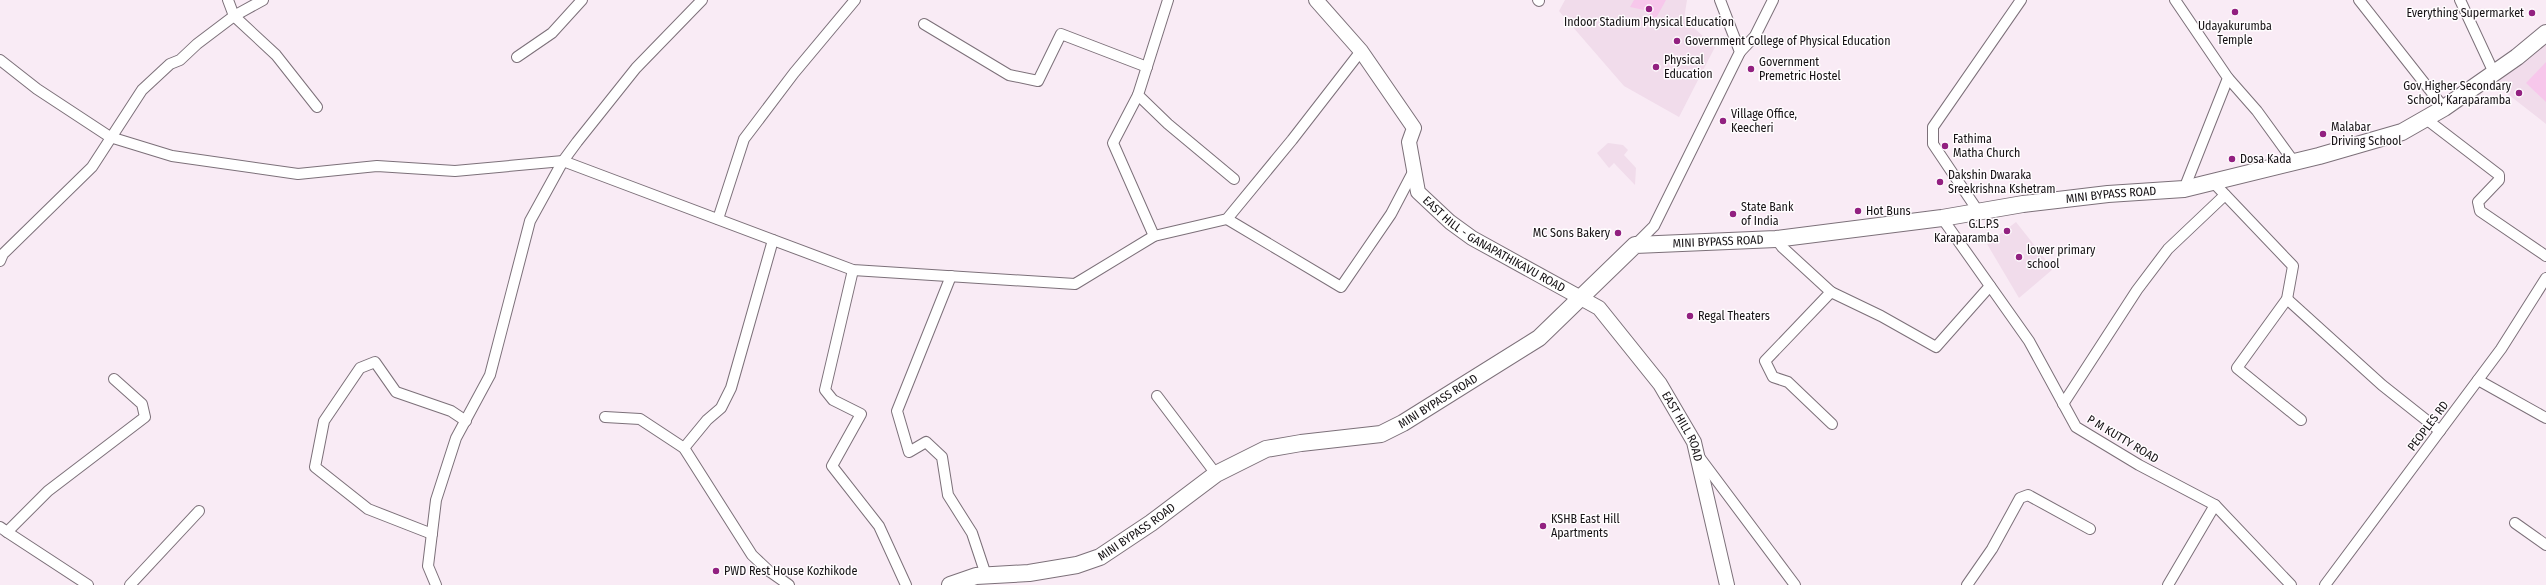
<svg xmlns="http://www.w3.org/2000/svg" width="2546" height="585" font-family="'Fira Sans Condensed',sans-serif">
	<rect width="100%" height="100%" fill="#f9ebf5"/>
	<g fill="#f1dceb">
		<polygon points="1565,0 1687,0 1684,19 1715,47 1679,117 1624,86 1559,11"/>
		<polygon points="2546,41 2546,124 2500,88 2494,80"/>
		<polygon points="1608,143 1623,145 1628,150 1624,155 1636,168 1635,185 1614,163 1609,168 1597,153"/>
		<polygon points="2016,222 2053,269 2019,298 1987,244"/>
	</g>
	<g fill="#f7c7eb">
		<polygon points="1634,0 1666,0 1655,20 1644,10 1630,7"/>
		<polygon points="2546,62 2546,102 2526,83"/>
	</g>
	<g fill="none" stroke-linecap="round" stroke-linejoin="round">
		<g stroke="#7c7079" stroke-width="12">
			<g id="street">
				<polyline points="228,0 234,16 276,55 317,107"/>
				<polyline points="1168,0 1138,95 1168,124 1234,179"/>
				<polyline points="1538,0 1539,1"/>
				<polyline points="2175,0 2228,78 2184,189"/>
				<polyline points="2359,0 2444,108"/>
				<polyline points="2460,0 2494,73"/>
				<polyline points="924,24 1009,75 1038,81 1061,34 1147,67"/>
				<polyline points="1740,52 1755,36 1773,0"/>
				<polyline points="517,57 552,33 582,0"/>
				<polyline points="0,60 37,89 110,137 172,156 298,174 377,166 455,171 563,161 853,270 1075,284 1154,236 1227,219 1292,140 1361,51"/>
				<polyline points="2228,78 2257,111 2294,162"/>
				<polyline points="1138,95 1113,143 1154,236"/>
				<polyline points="2426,119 2499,175 2499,180 2478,202 2480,211 2546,256"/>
				<polyline points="2212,181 2293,266 2287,299 2237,368 2301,420"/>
				<polyline points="1978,211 1933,144 1933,127 2021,0"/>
				<polyline points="1942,218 2029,341 2076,427 2139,465 2215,505 2291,585"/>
				<polyline points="718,219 744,139 794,73 855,0"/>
				<polyline points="1227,219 1341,287 1391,214 1413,172"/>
				<polyline points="1776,239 1782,247 1831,292 1765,361 1773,377 1788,382 1832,424"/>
				<polyline points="1635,245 1654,226 1740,52 1720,0"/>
				<polyline points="0,261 3,254 92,167 142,90 170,64 180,60 197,44 234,16 263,0"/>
				<polyline points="853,270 825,390 833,400 861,414 832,466 879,526 906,585"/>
				<polyline points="951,276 897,411 909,452 926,442 942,457 948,495 972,533 986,575"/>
				<polyline points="1831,292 1881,316 1936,347 1990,286"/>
				<polyline points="2287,299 2382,385 2440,431"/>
				<polyline points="2478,380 2546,418"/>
				<polyline points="1157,396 1216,474"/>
				<polyline points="2063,404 2137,290 2168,249 2225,195"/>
				<polyline points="605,417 640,419 684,448 752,555 769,571 789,585"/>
				<polyline points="684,448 707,420 721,408 731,388 773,240"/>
				<polyline points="1700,458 1795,585"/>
				<polyline points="2515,523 2546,545"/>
				<polyline points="0,527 7,532 48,491 145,417 142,404 114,379"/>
				<polyline points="7,532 88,585"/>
				<polyline points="432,534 368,509 315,467 324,421 360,368 375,362 396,392 451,411 466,421"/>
				<polyline points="130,585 199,511"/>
				<polyline points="436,585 428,566 436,500 456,438 490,375 530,221 563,161 577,142 636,68 702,0"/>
				<polyline points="1967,585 1992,549 2020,498 2028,495 2090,529"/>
				<polyline points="2168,585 2215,505"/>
				<polyline points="2325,585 2501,349 2546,278"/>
			</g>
		</g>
		<g stroke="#7c7079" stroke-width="16">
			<g id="secondary">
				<path id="s1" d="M1316 0 1361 51 1414 128 1409 142 1418 192 1450 222 1472 238 1599 308 1660 384 1694 442 1727 585"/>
			</g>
		</g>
		<g stroke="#7c7079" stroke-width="18">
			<g id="primary">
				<path id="s2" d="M950 585 976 576 1029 573 1077 565 1100 557 1151 523 1216 474 1266 449 1301 443 1381 434 1403 423 1539 338 1635 245 1776 239 1942 218 2023 204 2108 194 2184 189 2319 156 2402 132 2444 108 2517 57 2546 33"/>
			</g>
		</g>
		<use href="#street" stroke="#fff" stroke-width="10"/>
		<use href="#secondary" stroke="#fff" stroke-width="14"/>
		<use href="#primary" stroke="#fff" stroke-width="16"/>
	</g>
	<g fill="#922080" stroke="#fffcfe" stroke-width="1.5">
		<circle cx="1649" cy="9" r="4"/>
		<circle cx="2235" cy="12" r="4"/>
		<circle cx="2532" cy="13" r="4"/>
		<circle cx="1677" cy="41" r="4"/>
		<circle cx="1656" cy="67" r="4"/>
		<circle cx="1751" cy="69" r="4"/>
		<circle cx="2519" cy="93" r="4"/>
		<circle cx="1723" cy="121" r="4"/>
		<circle cx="2323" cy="134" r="4"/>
		<circle cx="1945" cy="146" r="4"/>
		<circle cx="2232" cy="159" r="4"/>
		<circle cx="1940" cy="182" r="4"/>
		<circle cx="1858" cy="211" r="4"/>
		<circle cx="1733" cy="214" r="4"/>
		<circle cx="2007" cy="231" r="4"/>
		<circle cx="1618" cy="233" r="4"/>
		<circle cx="2019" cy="257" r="4"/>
		<circle cx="1690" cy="316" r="4"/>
		<circle cx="1543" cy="526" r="4"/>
		<circle cx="716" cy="571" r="4"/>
	</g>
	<g text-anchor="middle" stroke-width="3" stroke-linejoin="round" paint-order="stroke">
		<g font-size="12" fill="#151114" stroke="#fffcfe" text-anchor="start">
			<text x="2524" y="17" text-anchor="end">Everything Supermarket</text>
			<text x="1649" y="26" text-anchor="middle">Indoor Stadium Physical Education</text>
			<text x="2235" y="30" text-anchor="middle">Udayakurumba<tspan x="2235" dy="14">Temple</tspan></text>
			<text x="1685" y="45">Government College of Physical Education</text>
			<text x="1664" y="64">Physical<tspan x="1664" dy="14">Education</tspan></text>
			<text x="1759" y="66">Government<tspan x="1759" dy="14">Premetric Hostel</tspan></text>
			<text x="2511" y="90" text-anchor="end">Gov Higher Secondary<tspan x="2511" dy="14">School, Karaparamba</tspan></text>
			<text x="1731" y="118">Village Office,<tspan x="1731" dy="14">Keecheri</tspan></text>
			<text x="2331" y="131">Malabar<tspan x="2331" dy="14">Driving School</tspan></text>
			<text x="1953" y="143">Fathima<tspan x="1953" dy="14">Matha Church</tspan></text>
			<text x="2240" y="163">Dosa Kada</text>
			<text x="1948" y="179">Dakshin Dwaraka<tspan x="1948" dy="14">Sreekrishna Kshetram</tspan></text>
			<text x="1741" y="211">State Bank<tspan x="1741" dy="14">of India</tspan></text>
			<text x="1866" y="215">Hot Buns</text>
			<text x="1999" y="228" text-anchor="end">G.L.P.S<tspan x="1999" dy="14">Karaparamba</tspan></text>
			<text x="1610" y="237" text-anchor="end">MC Sons Bakery</text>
			<text x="2027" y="254">lower primary<tspan x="2027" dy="14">school</tspan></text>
			<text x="1698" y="320">Regal Theaters</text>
			<text x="1551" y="523">KSHB East Hill<tspan x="1551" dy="14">Apartments</tspan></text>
			<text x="724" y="575">PWD Rest House Kozhikode</text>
		</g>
		<g font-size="12" fill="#151114" stroke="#fffcfe">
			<text dy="4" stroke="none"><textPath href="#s2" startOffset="1266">MINI BYPASS ROAD</textPath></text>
			<text dy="4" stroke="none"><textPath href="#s2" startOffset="870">MINI BYPASS ROAD</textPath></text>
			<text dy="4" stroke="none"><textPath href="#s1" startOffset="320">EAST HILL - GANAPATHIKAVU ROAD</textPath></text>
			<text dy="4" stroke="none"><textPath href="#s2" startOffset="534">MINI BYPASS ROAD</textPath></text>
			<text transform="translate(2428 426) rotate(-53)" y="4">PEOPLES RD</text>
			<text dy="4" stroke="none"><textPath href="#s1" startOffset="589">EAST HILL ROAD</textPath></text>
			<text transform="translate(2123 439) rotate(31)" y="4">P M KUTTY ROAD</text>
			<text dy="4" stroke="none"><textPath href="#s2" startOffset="198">MINI BYPASS ROAD</textPath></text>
		</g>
	</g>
</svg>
